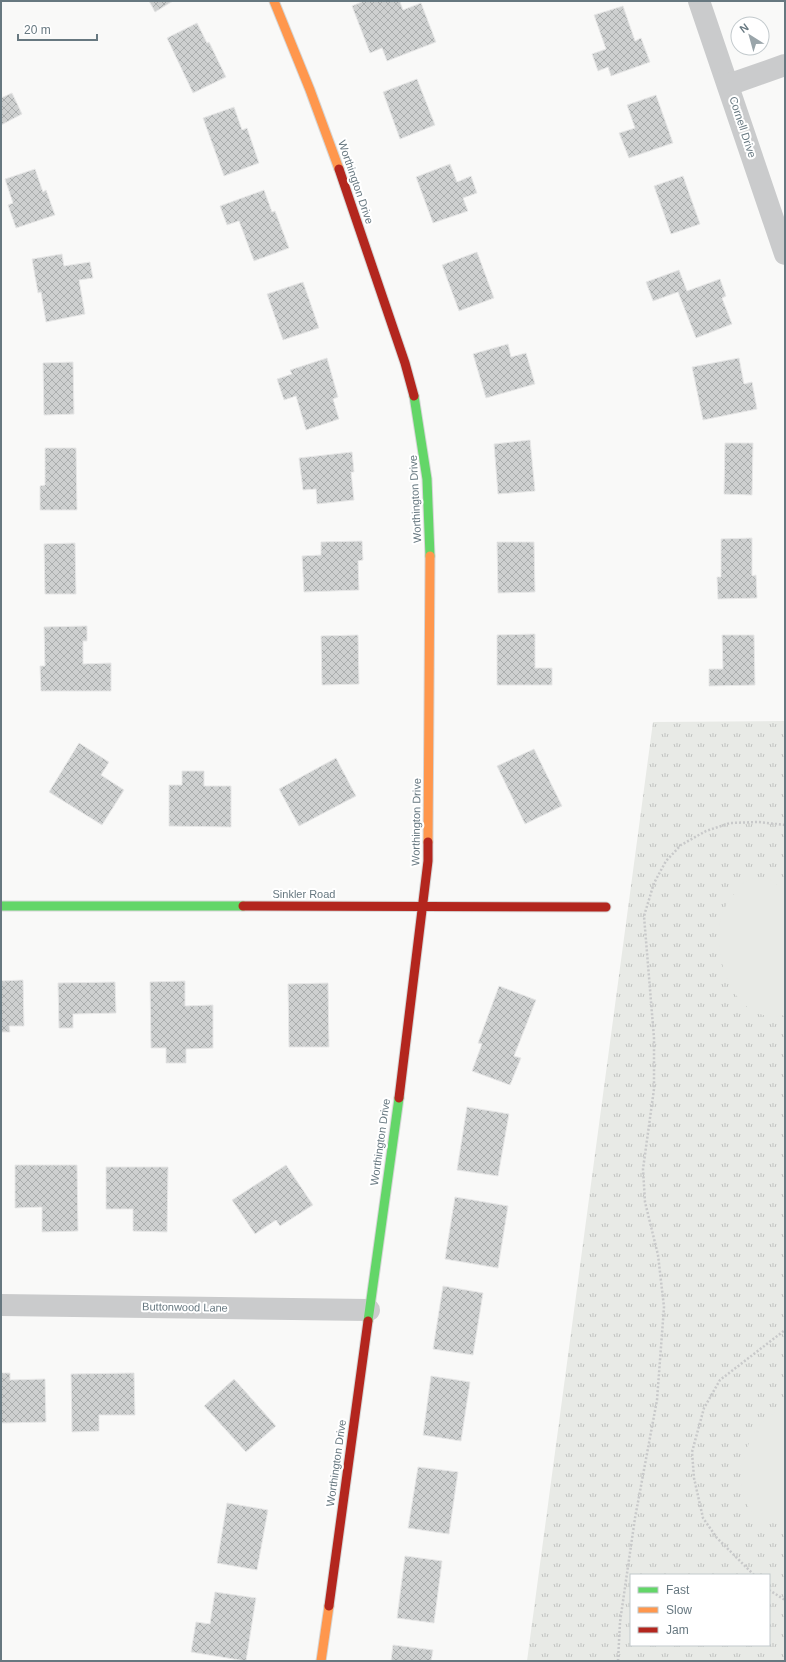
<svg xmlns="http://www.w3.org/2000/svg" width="786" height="1662" font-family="Helvetica,sans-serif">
	<defs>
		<pattern id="grass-tufts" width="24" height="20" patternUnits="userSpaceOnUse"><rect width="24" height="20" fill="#e8eae6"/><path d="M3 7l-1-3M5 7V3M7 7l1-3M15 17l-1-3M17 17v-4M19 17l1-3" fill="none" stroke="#c0c2c0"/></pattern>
		<pattern id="building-cross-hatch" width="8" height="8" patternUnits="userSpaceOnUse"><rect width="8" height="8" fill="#ced0d0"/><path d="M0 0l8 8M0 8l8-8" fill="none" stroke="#abaeae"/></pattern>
	</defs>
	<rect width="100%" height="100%" fill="#f9f9f8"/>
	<path fill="url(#grass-tufts)" fill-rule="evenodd" d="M785 721V1661H527L653 722ZM631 1575H769V1645H631Z"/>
	<g fill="#e8eae6">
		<path d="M766 877 785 890V1015C733 1027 710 954 722 914 725 906 730 899 735 893 737 889 741 884 745 882 751 878 759 878 766 877Z"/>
		<path d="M785 1409V1526C773 1523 760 1521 752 1512 731 1489 745 1433 768 1417 773 1413 779 1411 785 1409Z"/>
	</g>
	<g fill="url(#building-cross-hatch)" stroke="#e8e8e8">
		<polygon points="149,1 173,1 155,12"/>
		<polygon points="364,1 402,1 400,2 403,10 421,3 436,42 387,61 382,48 370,53 352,6"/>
		<polygon points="623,6 635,41 641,38 650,62 611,76 608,67 598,71 592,54 606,49 594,15"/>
		<polygon points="197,23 207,43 209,42 226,77 193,93 167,38"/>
		<polygon points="417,79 435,125 400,139 383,92"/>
		<polygon points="12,93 22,114 1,125 1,98"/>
		<polygon points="656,95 673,143 629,158 619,133 635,128 627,105"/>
		<polygon points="234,107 242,130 247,128 259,163 224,176 203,118"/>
		<polygon points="450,164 457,182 471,176 477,193 463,198 468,211 433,223 416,177"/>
		<polygon points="35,169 43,192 46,190 55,215 16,228 8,205 13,203 5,179"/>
		<polygon points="683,176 700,224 671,234 654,186"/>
		<polygon points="264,190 272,212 275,211 289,248 254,261 239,221 227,225 220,206"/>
		<polygon points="477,252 494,298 459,311 442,265"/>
		<polygon points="62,254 64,266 90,262 93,278 79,280 85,314 46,322 41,292 38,293 32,259"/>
		<polygon points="679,270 687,291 720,279 726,296 722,298 732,324 696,338 678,292 653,301 646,282"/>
		<polygon points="303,282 319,328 283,340 267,294"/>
		<polygon points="508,344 511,357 526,353 535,384 486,398 473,354"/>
		<polygon points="327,358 338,397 333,399 339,419 306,430 296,396 284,400 277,379 292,374 290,370"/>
		<polygon points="739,358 744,384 752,382 757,409 703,420 692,367"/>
		<polygon points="73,362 74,414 44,415 43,363"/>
		<polygon points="530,440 535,491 498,494 494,444"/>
		<polygon points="725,443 753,443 752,495 724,494"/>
		<polygon points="45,448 76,448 77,510 40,510 40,486 45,485"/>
		<polygon points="352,452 354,472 351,472 354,500 317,504 316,489 303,490 299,458"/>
		<polygon points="752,538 752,576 756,575 757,598 718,599 717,577 721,577 721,539"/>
		<polygon points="362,541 363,560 358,561 359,590 304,592 302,556 321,555 321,542"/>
		<polygon points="497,542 534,542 535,592 498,593"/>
		<polygon points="75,543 76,594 45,594 44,544"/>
		<polygon points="87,626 87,641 83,641 83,664 111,663 111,691 41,691 40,666 45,666 44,627"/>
		<polygon points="535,634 535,668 552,668 552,685 497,685 497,635"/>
		<polygon points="358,635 359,684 322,685 321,636"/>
		<polygon points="722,635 754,635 755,685 709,686 709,669 723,669"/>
		<polygon points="79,743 109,762 101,775 124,790 102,825 49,792"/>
		<polygon points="534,749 562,806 525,824 497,766"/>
		<polygon points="336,758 356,796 299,826 279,789"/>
		<polygon points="182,771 204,771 204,786 231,786 231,827 169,826 169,785 182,785"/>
		<polygon points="23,980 24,1026 9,1026 10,1032 1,1032 1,981"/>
		<polygon points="185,981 185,1006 213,1005 213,1048 186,1049 186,1063 166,1063 166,1048 151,1048 150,982"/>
		<polygon points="115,982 116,1013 73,1014 73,1028 59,1028 58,983"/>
		<polygon points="328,983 329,1047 289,1047 288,984"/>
		<polygon points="499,986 536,1000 514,1056 521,1058 510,1085 472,1071 482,1044 478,1043"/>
		<polygon points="467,1107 509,1114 498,1176 457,1170"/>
		<polygon points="15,1165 77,1165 78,1231 42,1232 42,1207 15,1208"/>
		<polygon points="286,1165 313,1205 280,1226 276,1220 255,1234 232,1200"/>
		<polygon points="106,1167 168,1167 167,1232 133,1231 133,1209 106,1209"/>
		<polygon points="455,1197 508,1206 498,1268 445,1259"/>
		<polygon points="443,1286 483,1293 473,1355 433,1349"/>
		<polygon points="1,1373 10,1373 10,1380 45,1379 46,1422 1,1423"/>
		<polygon points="134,1373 135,1415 99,1415 99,1431 72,1432 71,1374"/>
		<polygon points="431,1376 470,1382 461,1441 423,1435"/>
		<polygon points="234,1379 276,1426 246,1452 204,1406"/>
		<polygon points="418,1467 458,1472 449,1534 408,1528"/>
		<polygon points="227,1503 268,1510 257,1570 217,1563"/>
		<polygon points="405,1556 442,1561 434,1623 397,1618"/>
		<polygon points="215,1592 256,1598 246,1661 191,1652 196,1622 210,1624"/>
		<polygon points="393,1645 433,1650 431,1661 391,1661"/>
	</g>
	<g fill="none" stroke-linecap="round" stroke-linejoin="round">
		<g stroke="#d5d6d6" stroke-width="11">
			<g id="fast">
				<polyline points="414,396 427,479 430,556"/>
				<polyline points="1,906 243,906"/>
				<polyline points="368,1321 399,1098"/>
			</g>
		</g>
		<g stroke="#d5d6d6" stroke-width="11">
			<g id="slow">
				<polyline points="274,1 310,90 339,169"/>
				<polyline points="428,842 430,556"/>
				<polyline points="321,1661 329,1606"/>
			</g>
		</g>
		<g stroke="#d5d6d6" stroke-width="11">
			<g id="jam">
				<polyline points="339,169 405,363 414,396"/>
				<polyline points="243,906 606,907"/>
				<polyline points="399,1098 428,861 428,842"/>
				<polyline points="329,1606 368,1321"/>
			</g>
		</g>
		<g stroke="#c8c9ca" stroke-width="2.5" stroke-dasharray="2 2" stroke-linecap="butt">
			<polyline points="754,1575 717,1538 703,1518 694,1478 692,1452 704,1408 720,1380 785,1330"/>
			<polyline points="769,1590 785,1600"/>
			<polyline points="618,1661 620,1622 635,1518 657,1400 664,1307 658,1255 645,1202 643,1169 654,1089 654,1038 644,916 654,883 666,861 681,845 706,831 730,823 758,822 785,825"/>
		</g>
		<g stroke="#cacbcc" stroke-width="22">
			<polyline points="699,1 785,254"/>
			<polyline points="728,85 785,65"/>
			<polyline points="1,1305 369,1310"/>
		</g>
		<use href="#fast" stroke="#63d668" stroke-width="9"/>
		<use href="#slow" stroke="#ff974d" stroke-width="9"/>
		<use href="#jam" stroke="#b3261e" stroke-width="9"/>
	</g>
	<g text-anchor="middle" stroke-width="4" stroke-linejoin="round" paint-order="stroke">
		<g font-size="11" fill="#677880" stroke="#fff">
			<text transform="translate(743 127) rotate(72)" y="4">Cornell Drive</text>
			<text transform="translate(356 182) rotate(71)" y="4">Worthington Drive</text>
			<text transform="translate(415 499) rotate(-93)" y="4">Worthington Drive</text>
			<text transform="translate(416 822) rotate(-89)" y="4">Worthington Drive</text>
			<text x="304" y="898">Sinkler Road</text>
			<text transform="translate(380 1142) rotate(-82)" y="4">Worthington Drive</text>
			<text transform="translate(185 1307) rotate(1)" y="4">Buttonwood Lane</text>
			<text transform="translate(336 1463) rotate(-82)" y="4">Worthington Drive</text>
		</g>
	</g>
	<rect width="786" height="1662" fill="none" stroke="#677880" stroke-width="4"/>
	<rect x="630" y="1574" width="140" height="72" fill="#ffffff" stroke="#c2c9cc"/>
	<rect x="638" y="1587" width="20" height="6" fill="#63d668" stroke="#c2c9cc"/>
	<text x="666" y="1594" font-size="12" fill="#677880">Fast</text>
	<rect x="638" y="1607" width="20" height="6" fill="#ff974d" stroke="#c2c9cc"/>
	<text x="666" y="1614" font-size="12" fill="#677880">Slow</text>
	<rect x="638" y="1627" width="20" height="6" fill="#b3261e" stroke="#c2c9cc"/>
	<text x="666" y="1634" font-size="12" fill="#677880">Jam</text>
	<g transform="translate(750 36) rotate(323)"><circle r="19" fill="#ffffff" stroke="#c2c9cc"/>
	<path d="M0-3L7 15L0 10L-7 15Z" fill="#9aa5aa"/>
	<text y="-6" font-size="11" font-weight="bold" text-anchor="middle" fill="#677880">N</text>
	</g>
	<path d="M18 34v6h79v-6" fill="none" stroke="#677880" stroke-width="2"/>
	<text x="24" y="34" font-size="12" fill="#677880" stroke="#ffffff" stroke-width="3" paint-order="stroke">20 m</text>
</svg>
